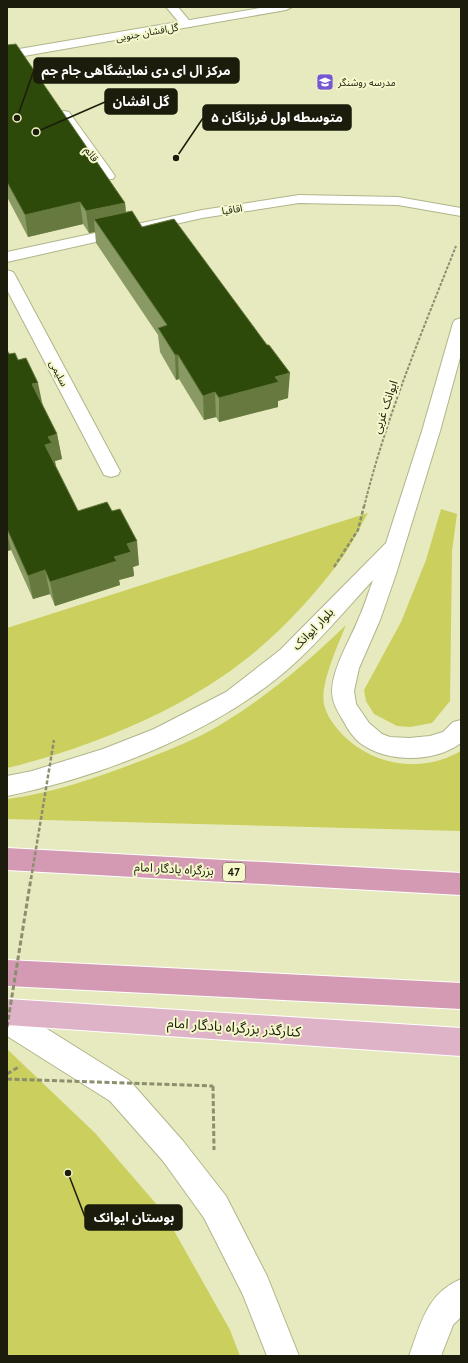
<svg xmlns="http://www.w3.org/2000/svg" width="468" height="1363" font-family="'PT Sans','Noto Sans Arabic',sans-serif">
	<rect width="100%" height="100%" fill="#e7eabe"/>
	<g fill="#cacf5d">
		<polygon points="441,509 457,514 452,551 450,701 432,723 410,727 397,726 374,714 366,701 364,690 401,622 426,560"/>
		<path d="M368 513C359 528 352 544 342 558 309 603 267 647 220 678 160 719 78 751 7 768V628Z"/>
		<path d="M346 625C338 645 320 684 324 704 326 715 334 725 341 733 372 766 421 774 461 751V831L7 819V799C54 793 99 777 143 760 169 750 197 739 220 725 266 697 307 663 346 625Z"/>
		<polygon points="7,1049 95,1133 164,1213 230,1330 240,1356 7,1356"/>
	</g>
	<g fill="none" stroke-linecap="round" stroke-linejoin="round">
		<g stroke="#b1b58a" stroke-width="2">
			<g id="minor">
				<polygon points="166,7 178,7 193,25 191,27 183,27"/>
				<polygon points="64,111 69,112 113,173 115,176 113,179 103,179 57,115 59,112"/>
				<polygon points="7,270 13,272 15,275 120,471 118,475 111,477 104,475 102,471 7,290"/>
			</g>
		</g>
		<g stroke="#b1b58a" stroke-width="2">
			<g id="tertiary">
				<polygon points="266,7 292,7 286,10 7,59 7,51"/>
				<polygon points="299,195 398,197 461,208 461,216 398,205 299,203 202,218 7,262 7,252 202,210"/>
			</g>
		</g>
		<g stroke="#b1b58a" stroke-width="2">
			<g id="secondary">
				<path d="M461 318V354L440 431 396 574 380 620 359 668 354 691 356 704 369 723 382 734 390 737 409 738 430 736 443 732 453 722 461 720V743C434 763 387 763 360 743 353 737 348 730 344 722 338 712 332 703 332 691 333 667 349 642 358 620 364 607 368 594 373 580 348 607 323 637 296 662 222 730 105 776 7 796V776L32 771 103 749 154 729 226 692 280 650 386 543 422 431 453 323 455 320Z"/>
				<polygon points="7,1006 17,1010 130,1081 183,1141 226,1196 267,1276 299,1356 267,1356 243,1295 204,1218 163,1161 110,1101 7,1036"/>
				<path d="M461 1279V1317L453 1325 441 1356H409C421 1324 426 1294 461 1279Z"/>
			</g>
		</g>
		<g stroke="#fff" stroke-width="2">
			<polygon id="primary" points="7,999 461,1028 461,1056 7,1025"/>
		</g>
		<g stroke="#fff" stroke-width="2">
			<g id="trunk">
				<polygon points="7,848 461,873 461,895 7,870"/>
				<polygon points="7,960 461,983 461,1009 7,986"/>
			</g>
		</g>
		<path stroke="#8c8e6e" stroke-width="2" stroke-dasharray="3 1.5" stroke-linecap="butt" d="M364 507C386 417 422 332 456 246"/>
		<polyline stroke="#8c8e6e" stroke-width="2.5" stroke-dasharray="4 2" stroke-linecap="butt" points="334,567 358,530 364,506"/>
		<g stroke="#8c8e6e" stroke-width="3" stroke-dasharray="5 2.5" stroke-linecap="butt">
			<polyline points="7,1074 20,1066"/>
			<polyline points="213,1086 214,1150"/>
		</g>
		<use href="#minor" fill="#fff" fill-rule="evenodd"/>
		<use href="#tertiary" fill="#fff" fill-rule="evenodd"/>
		<use href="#secondary" fill="#fff" fill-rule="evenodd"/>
		<use href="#primary" fill="#dfb3c7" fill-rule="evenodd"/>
		<use href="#trunk" fill="#d49ab4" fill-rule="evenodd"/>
		<polyline stroke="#8c8e6e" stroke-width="2.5" stroke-dasharray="4 2" stroke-linecap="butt" points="31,879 54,740"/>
		<g stroke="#8c8e6e" stroke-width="3" stroke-dasharray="5 2.5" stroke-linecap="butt">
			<polyline points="7,1027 31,878"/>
			<polyline points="7,1079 213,1086"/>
		</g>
	</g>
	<g fill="#8a9a64">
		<polygon points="7,45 125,203 126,212 142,227 288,398 278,401 278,407 219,422 216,417 204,420 179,379 176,380 160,352 158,335 96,243 95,232 89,233 83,224 28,237 7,197"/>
		<polygon points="7,350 9,354 42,404 57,434 62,459 55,461 56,467 78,511 139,565 133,567 134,576 119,580 120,585 55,606 50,594 33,599 11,550 7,551"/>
	</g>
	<g fill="#667a40">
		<polygon points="80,202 83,224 28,237 25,215"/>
		<polygon points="125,203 127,225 94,219 95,232 89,233 86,211"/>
		<polygon points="175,355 178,355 179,379 176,380"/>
		<polygon points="290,373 288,398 278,401 278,407 219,422 219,398 275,377"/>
		<polygon points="38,383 43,407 32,384"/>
		<polygon points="215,392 216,417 204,420 203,396"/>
		<polygon points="57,434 62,459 55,461 56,468 45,445 48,437"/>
		<polygon points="7,532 11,550 7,551"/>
		<polygon points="137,541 139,565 133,567 134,576 119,580 120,585 55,606 50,582 114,557 127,544"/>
		<polygon points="45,570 50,594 33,599 28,576"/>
	</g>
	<g fill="#2e4a0a" stroke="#667a40">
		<polygon points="16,44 125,203 86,211 80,202 25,215 7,182 7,45"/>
		<polygon points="132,211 142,227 174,219 267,345 269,345 290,373 275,377 279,382 219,398 215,392 203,396 178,355 175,355 158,328 167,325 94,219"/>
		<polygon points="7,350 9,354 15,353 18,360 26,358 38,383 32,384 57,434 48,437 52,443 45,445 78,511 107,502 112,511 120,509 137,541 127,544 131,552 114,557 117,561 50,582 45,570 28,576 7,529"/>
	</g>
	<defs>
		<g id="school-square" transform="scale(0.9)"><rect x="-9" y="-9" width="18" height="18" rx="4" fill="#7757d1" stroke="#f4f8cb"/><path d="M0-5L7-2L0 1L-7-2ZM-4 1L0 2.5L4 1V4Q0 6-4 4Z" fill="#fff"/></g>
	</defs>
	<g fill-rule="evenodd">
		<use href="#school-square" x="325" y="82"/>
	</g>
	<g text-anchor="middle" stroke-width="4" stroke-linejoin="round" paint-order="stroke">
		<g font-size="10" fill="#1b1c0b" stroke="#f4f8cb">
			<text transform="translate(147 32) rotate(-10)" y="4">گل‌افشان جنوبی</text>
			<text transform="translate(92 154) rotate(54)" y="4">قائم</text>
			<text transform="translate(232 209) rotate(-9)" y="4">اقاقیا</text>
			<text transform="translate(59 373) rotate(62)" y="4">سلیمی</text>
		</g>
		<g font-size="10" fill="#1b1c0b" stroke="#f4f8cb" text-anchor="start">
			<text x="338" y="86">مدرسه روشنگر</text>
		</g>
		<rect fill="#f4f8cb" stroke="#5c5e45" stroke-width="1" x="223" y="863" width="22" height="18" rx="3"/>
		<g font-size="11" font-weight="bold" fill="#1b1c0b">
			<text x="234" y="876">47</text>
		</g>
		<g font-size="12" fill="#1b1c0b" stroke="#f4f8cb">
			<text transform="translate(385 407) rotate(-71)" y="4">ایوانک غربی</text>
			<text transform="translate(313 629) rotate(-46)" y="4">بلوار ایوانک</text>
			<text transform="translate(174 869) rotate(3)" y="4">بزرگراه یادگار امام</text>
		</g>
		<g font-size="14" fill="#1b1c0b" stroke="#f4f8cb">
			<text transform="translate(234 1027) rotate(4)" y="5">کنارگذر بزرگراه یادگار امام</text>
		</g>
	</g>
	<path fill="none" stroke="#1b1c0b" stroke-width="1.5" d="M17 118L34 70M36 132L105 102M176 158L203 118M68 1173L85 1217"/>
	<g fill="#1b1c0b" stroke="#f4f8cb" stroke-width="1.5">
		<circle cx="17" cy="118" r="4"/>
		<circle cx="36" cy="132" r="4"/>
		<circle cx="176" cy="158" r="4"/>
		<circle cx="68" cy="1173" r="4"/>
	</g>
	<g fill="#1b1c0b" stroke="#1b1c0b" stroke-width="1.5">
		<rect x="34" y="58" width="205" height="25" rx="4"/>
		<rect x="105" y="89" width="72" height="25" rx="4"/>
		<rect x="203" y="105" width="148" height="25" rx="4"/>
		<rect x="85" y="1205" width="97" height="25" rx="4"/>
	</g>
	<g font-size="13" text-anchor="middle" font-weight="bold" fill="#fff">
		<text x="136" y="75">مرکز ال ای دی نمایشگاهی جام جم</text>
		<text x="141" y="106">گل افشان</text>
		<text x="277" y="122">متوسطه اول فرزانگان ۵</text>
		<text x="134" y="1222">بوستان ایوانک</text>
	</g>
	<rect width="468" height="1363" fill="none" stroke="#1b1c0b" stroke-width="16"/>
</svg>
